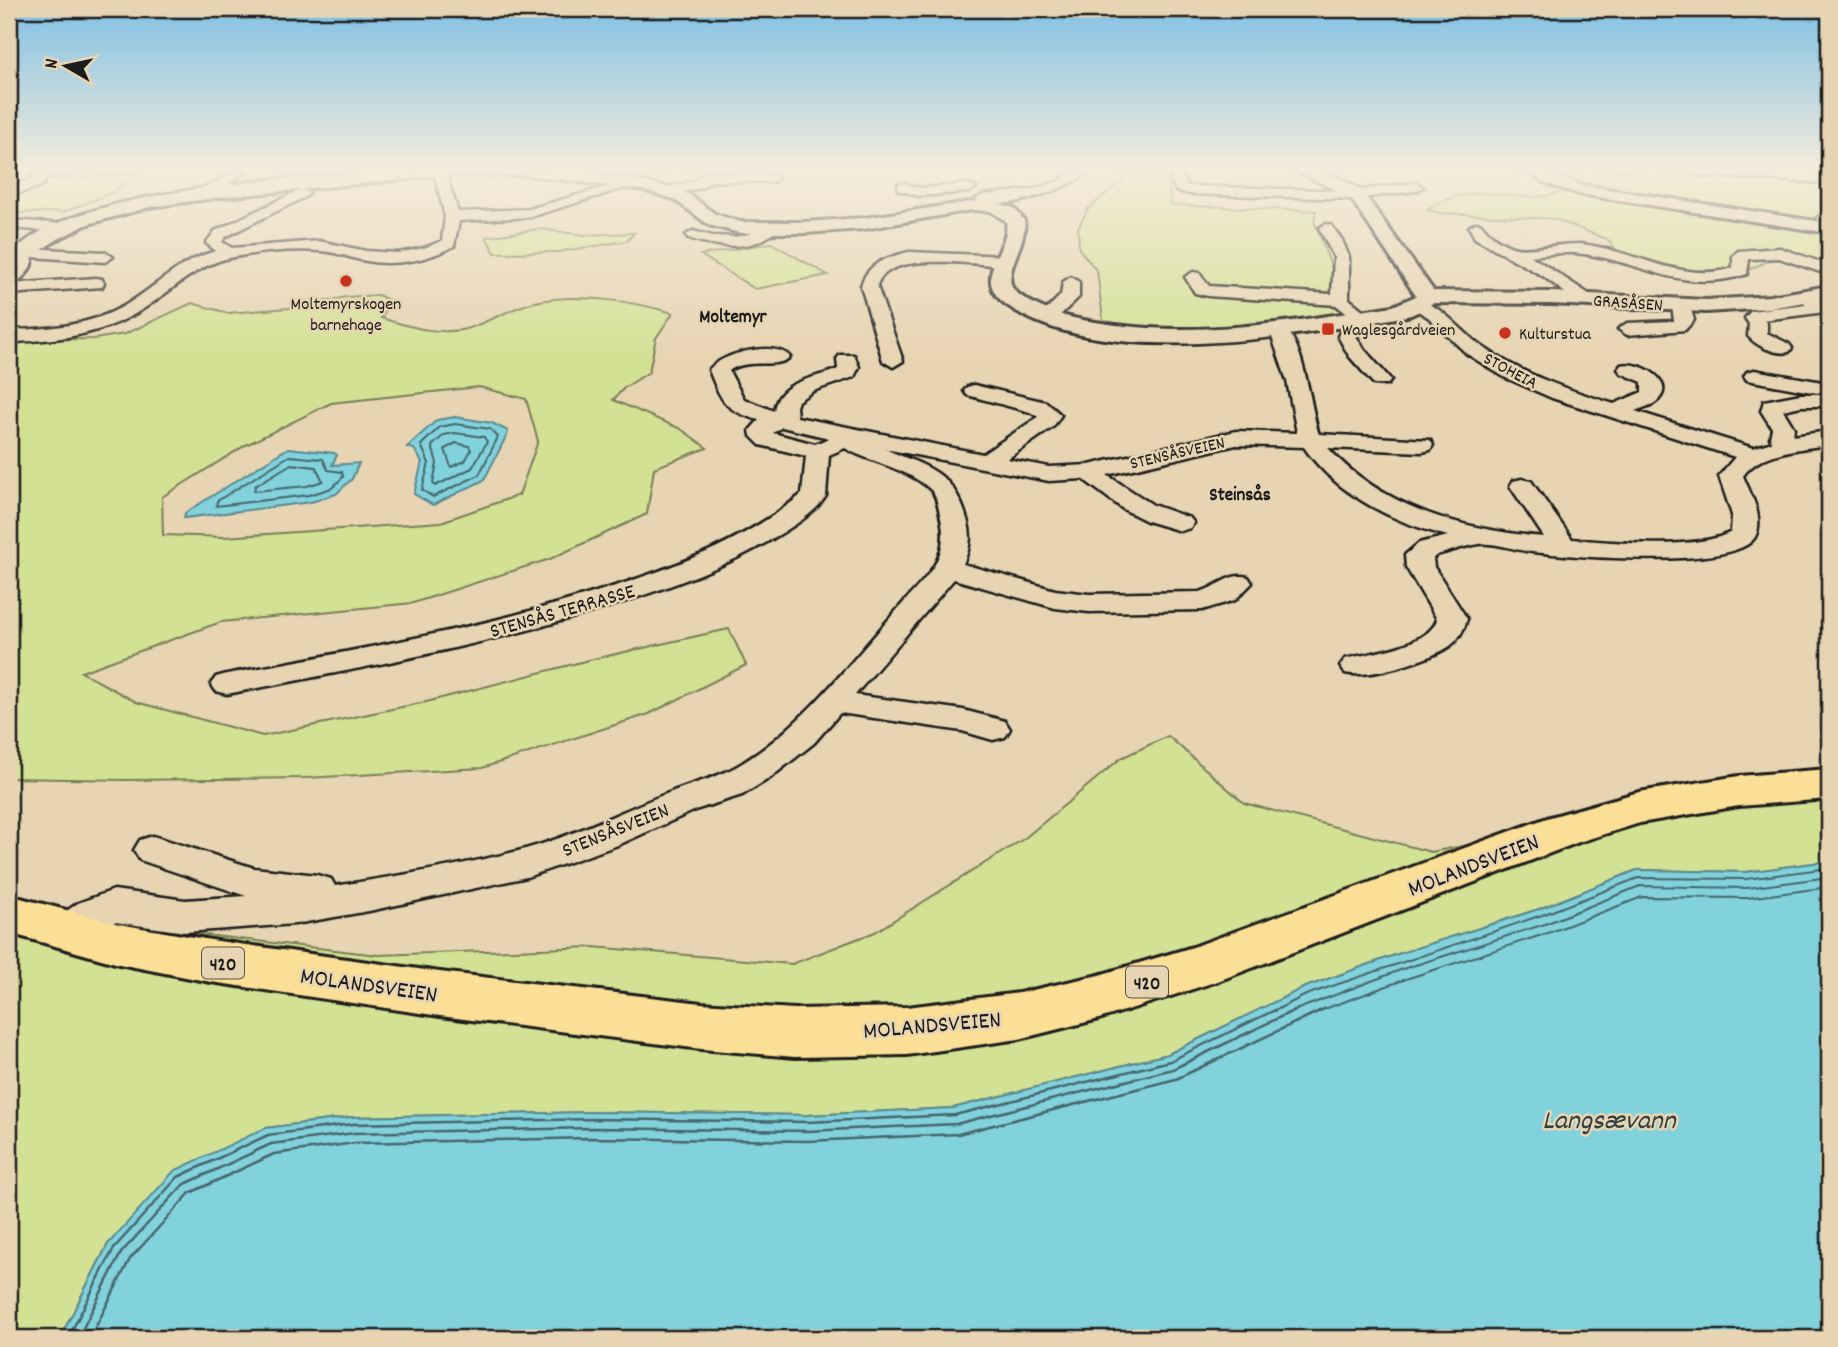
<svg xmlns="http://www.w3.org/2000/svg" width="1838" height="1347" font-family="Dekko,sans-serif">
	<rect width="100%" height="100%" fill="#e7d4b2"/>
	<filter id="ink" filterUnits="userSpaceOnUse"><feTurbulence type="fractalNoise" baseFrequency=".0143" numOctaves="2"/><feDisplacementMap in="SourceGraphic" scale="14" xChannelSelector="R" yChannelSelector="G"/><feConvolveMatrix kernelMatrix="1 2 1 2 8 2 1 2 1" color-interpolation-filters="sRGB"/></filter>
	<g filter="url(#ink)">
		<g fill="#d3e194" stroke="#787e58" stroke-width="2" fill-rule="evenodd">
			<polygon points="52,170 61,170 52,178 57,180 137,173 114,192 64,212 9,213 9,192 41,185"/>
			<path d="M638 170H722C692 194 660 189 624 185Z"/>
			<polygon points="1118,170 1168,170 1171,205 1316,211 1314,221 1339,287 1354,315 1216,337 1104,328 1097,271 1079,249 1078,228 1088,209 1124,179"/>
			<path d="M1515 170H1749L1829 178V274L1774 258 1742 273H1693L1622 258 1607 239 1555 219 1440 213 1427 210C1441 200 1461 194 1478 193 1501 193 1546 204 1564 189Z"/>
			<polygon points="539,229 585,235 634,233 627,241 558,252 495,253 486,237"/>
			<polygon points="771,243 828,275 755,289 701,255"/>
			<path d="M378 295 391 301 381 318C410 327 446 338 475 326 496 318 514 307 535 302 578 293 632 301 673 313L656 338 649 372 624 388 613 400 681 429 707 448 654 468 647 514 550 559 413 603 221 622 81 672 136 702 263 736 426 702 589 660 729 629 746 665 649 714 482 768 306 778 126 780 9 778V353L25 340 94 339 125 334 192 303 228 313 290 308 346 297ZM479 387 526 399 538 441 519 495 441 522 224 537 163 535 162 497 246 445 331 403Z"/>
			<polygon points="1168,736 1244,803 1431,852 1748,792 1829,783 1829,861 1746,872 1637,870 1539,909 1398,954 1303,988 1168,1054 953,1108 807,1115 591,1112 352,1117 266,1128 108,1244 60,1338 9,1338 9,902 111,924 378,955 593,947 792,964 875,932 1025,838 1121,758"/>
		</g>
		<g fill="#82d2dd" stroke="#598990" stroke-width="2">
			<polygon points="455,417 492,423 508,431 507,435 484,480 433,505 414,494 422,462 414,449 407,447 437,420"/>
			<polygon points="288,448 334,453 337,455 332,465 359,463 352,479 336,494 311,502 184,518 185,513"/>
			<polygon points="1829,861 1829,1338 60,1338 108,1244 174,1171 266,1128 352,1117 591,1112 807,1115 953,1108 1168,1054 1303,988 1398,954 1539,909 1637,870 1746,872"/>
		</g>
		<g fill="none" stroke-linecap="round" stroke-linejoin="round">
			<g stroke="#456569" stroke-width="2">
				<polygon points="455,424 490,429 498,437 479,475 433,497 422,490 429,463 421,445 440,427"/>
				<polygon points="455,433 484,437 487,442 472,468 435,486 433,483 437,463 432,446 444,435"/>
				<polygon points="456,443 469,446 471,450 465,461 451,467 445,449"/>
				<polygon points="289,456 323,459 328,470 342,472 343,477 332,488 309,495 216,506 217,501"/>
				<polygon points="291,464 316,467 323,481 307,486 254,491 255,486"/>
				<polyline points="1274,1011 1306,995 1542,915 1638,878 1746,879 1829,868"/>
				<polyline points="1293,1011 1403,969 1545,924 1640,886 1747,888 1829,877"/>
				<polyline points="1319,1011 1406,979 1548,933 1642,897 1747,898 1829,887"/>
			</g>
			<g stroke="#456569" stroke-width="2.5">
				<polyline points="68,1338 114,1248 178,1177 268,1135 353,1124 591,1119 807,1122 955,1115 1170,1061 1277,1009"/>
				<polyline points="78,1338 121,1253 183,1185 271,1144 354,1133 591,1128 808,1131 956,1124 1173,1069 1297,1009"/>
				<polyline points="90,1338 130,1259 190,1193 274,1154 355,1143 591,1138 808,1141 958,1134 1176,1079 1324,1009"/>
			</g>
			<g stroke="#1c1c1c" stroke-width="5">
				<g id="minor">
					<polygon points="32,170 78,170 72,174 47,177 43,185 9,197 9,188 34,178"/>
					<path d="M232 170H244C233 186 219 186 211 198H201L199 195 202 188 226 177Z"/>
					<path d="M438 170H450L448 180 458 212 529 209 630 180 637 184 530 217 459 221 454 246C426 261 393 267 361 260 347 257 333 251 319 251 291 249 261 252 234 257 193 264 168 296 133 315 96 336 51 341 9 342V330C48 329 89 326 124 306 155 288 180 260 216 251L206 243 215 231 302 189 309 193 307 196 225 237 222 242 232 248 319 241 366 251 398 253 424 248 442 241 445 217 436 180Z"/>
					<polygon points="710,170 724,170 721,173 772,174 778,178 772,182 711,181 701,188 664,196 657,192 659,189 692,182"/>
					<path d="M1076 170H1089C1073 189 995 215 976 199L983 195 1035 189 1057 182Z"/>
					<polygon points="1168,170 1180,170 1186,185 1190,186 1352,191 1416,183 1423,187 1416,191 1352,199 1190,194 1176,191"/>
					<polygon points="903,183 920,188 969,184 976,188 969,192 919,196 898,190 898,184"/>
					<polygon points="1829,210 1829,228 1824,227 1817,218"/>
					<polygon points="9,220 65,224 72,228 65,232 9,228"/>
					<path d="M1476 223 1481 224C1488 234 1503 245 1516 248 1530 251 1562 243 1580 244 1632 249 1681 284 1733 268V256L1738 251 1780 248 1829 265V275L1779 258 1749 259 1747 274C1684 294 1649 265 1590 255 1570 251 1550 254 1531 256L1592 296 1595 300 1592 304H1580L1543 276 1475 238 1469 227Z"/>
					<path d="M771 224 778 228C757 253 715 247 688 238L686 235 693 231 712 236 734 237 749 234Z"/>
					<polygon points="1326,224 1331,225 1342,240 1349,257 1349,299 1379,323 1356,336 1364,349 1391,380 1388,384 1374,384 1349,356 1338,336 1344,325 1356,321 1336,305 1208,296 1195,293 1185,277 1193,272 1199,273 1209,286 1332,294 1334,257 1319,228"/>
					<polygon points="24,248 105,252 113,257 105,262 18,256 16,253 18,250"/>
					<path d="M909 252 1006 256 1014 261 1006 266C976 265 886 249 877 286L903 361 893 367 883 361 861 286C867 263 888 257 909 252Z"/>
					<polygon points="1071,277 1079,282 1079,297 1053,322 1041,322 1038,318 1061,295 1063,282"/>
					<polygon points="96,278 102,279 104,283 102,287 9,294 9,284"/>
					<path d="M1806 292 1829 305 1825 312 1764 320 1767 324V333L1789 344 1792 348 1789 352C1776 355 1756 346 1748 336L1749 324 1745 318 1751 311 1806 304 1797 297Z"/>
					<path d="M1417 300C1446 307 1460 332 1483 347 1523 375 1568 390 1614 404L1642 392V382L1621 373 1618 369 1621 365C1639 360 1680 382 1656 402 1651 406 1641 408 1635 411L1753 448 1772 442 1770 438 1772 428 1761 411 1764 401 1801 394H1829V406H1801L1783 410 1794 428 1793 436 1829 431V445C1802 449 1760 451 1743 476 1750 493 1765 518 1755 537 1736 571 1569 556 1532 552 1515 550 1495 542 1479 544 1465 546 1451 551 1437 555L1433 558 1434 567 1467 619C1464 630 1459 639 1450 646 1429 660 1369 679 1345 673L1340 666 1345 659C1369 653 1430 646 1437 619L1406 567 1405 555 1419 543 1448 536C1393 522 1337 495 1304 447L1236 445 1107 475 1153 505 1190 518 1194 523 1190 528 1181 531 1147 521 1123 509 1083 479 1049 481 885 449C926 467 952 470 966 516 972 534 971 546 963 564L1055 590 1089 594 1200 592C1218 587 1229 572 1248 577L1252 583 1235 600 1202 610 1089 612 1055 608 954 579 855 695 963 710 1005 721 1010 729 1005 737 993 740 962 731 840 713 814 743 770 778 742 795 698 809 618 845 527 877 369 911 295 924 185 932 115 922C90 931 85 951 55 941L49 930 55 919 78 903 114 890 185 900 246 896 140 860 134 850 140 840 153 836 254 868 317 875 331 879 335 886C397 876 461 866 522 850 574 836 621 811 671 792 696 782 721 777 744 762 806 724 856 655 905 601 930 573 951 555 940 514 938 506 937 496 931 490 908 468 871 463 845 448L829 455 826 496C815 513 794 526 777 536 730 565 678 584 626 601 496 644 361 668 227 694L216 691 211 684 216 677 227 674C356 650 486 628 612 587 680 565 746 540 802 494L806 456 760 445 751 436 750 430 759 420C724 410 722 402 709 370 721 353 776 340 790 357 778 370 747 357 729 371L744 399 774 411C778 380 815 379 838 369L837 359 840 355H854L859 367 854 377 813 391 798 401 796 407 797 417 983 454 1038 417 1030 412 967 395 964 391 967 387 974 385 1046 402 1061 415 1053 427 1007 459 1049 467 1089 465 1236 431 1297 433 1287 381 1270 331 1279 325C1303 331 1311 412 1319 434L1430 440 1433 445 1430 450 1422 452 1328 448C1383 509 1465 530 1544 537L1510 486 1513 481 1522 479 1531 481 1572 539C1612 542 1697 551 1731 532L1732 515 1719 476 1735 457 1552 398 1504 377 1467 354 1428 317 1408 305 1411 301ZM782 427 829 438 815 444 773 433Z"/>
					<polygon points="1681,301 1690,306 1694,320 1685,330 1627,335 1618,329 1627,323 1674,321 1672,306"/>
					<polygon points="1754,370 1817,381 1824,383 1827,387 1824,391 1817,393 1747,380 1744,376 1747,372"/>
				</g>
			</g>
			<g stroke="#1c1c1c" stroke-width="6">
				<g id="tertiary">
					<polygon points="1525,170 1544,170 1581,185 1829,223 1829,233 1579,194 1545,183"/>
					<polygon points="1687,170 1768,170 1829,173 1829,183 1695,175"/>
					<polygon points="1829,286 1829,298 1770,308 1706,312 1551,304 1427,303 1420,301 1416,297 1420,293 1427,291 1551,292 1706,300 1770,296"/>
				</g>
			</g>
			<g stroke="#1c1c1c" stroke-width="6">
				<path id="secondary" d="M395 170H573L605 174 677 189 688 194 715 214 740 222H804L864 218 983 200 1014 208 1024 220C1028 242 1004 269 1012 287 1017 296 1030 301 1038 306 1063 318 1088 321 1116 325 1209 337 1301 320 1393 306L1416 296 1350 197 1295 170H1317L1342 179 1362 191 1438 297 1428 307 1411 315C1390 320 1369 322 1348 326 1255 342 1109 360 1023 315 1011 308 996 300 992 287 985 265 1010 243 1006 221L990 211 972 210 864 229 804 233H740L709 225 674 199 643 190 526 175H447L222 197 150 207 88 224 58 239 33 255C32 270 23 281 9 284 9 274 10 256 17 249 77 188 308 177 395 170Z"/>
			</g>
			<g stroke="#1c1c1c" stroke-width="6">
				<polygon id="primary" points="1829,769 1829,799 1739,806 1640,823 1579,842 1218,981 1099,1019 1019,1039 907,1055 795,1057 701,1049 440,1016 211,982 119,964 9,933 9,895 119,924 211,940 440,972 701,1003 795,1009 907,1007 1019,993 1099,975 1193,947 1547,818 1639,792 1739,776"/>
			</g>
			<use href="#minor" fill="#e7d4b2" fill-rule="evenodd"/>
			<use href="#tertiary" fill="#e7d4b2" fill-rule="evenodd"/>
			<use href="#secondary" fill="#e7d4b2" fill-rule="evenodd"/>
			<use href="#primary" fill="#fbdf96" fill-rule="evenodd"/>
		</g>
	</g>
	<linearGradient id="sky" x2="0" y2="1"><stop stop-color="#7fc0e4"/><stop offset="0.47" stop-color="#f4ecdc"/><stop offset="1" stop-color="#f4ecdc" stop-opacity="0"/></linearGradient>
	<rect width="1838" height="358" fill="url(#sky)"/>
	<g fill="#c8321e" stroke="#e7d4b2" stroke-width="2.5">
		<circle cx="346" cy="281" r="7"/>
		<rect x="1321" y="322" width="14" height="14" rx="3.5"/>
		<circle cx="1505" cy="333" r="7"/>
	</g>
	<g text-anchor="middle" stroke-width="5" stroke-linejoin="round" paint-order="stroke">
		<g font-size="18" fill="#1c1c1c" stroke="#e7d4b2">
			<text transform="translate(1628 302) rotate(4)" y="6">GRASÅSEN</text>
			<text transform="translate(1511 370) rotate(28)" y="6">STOHEIA</text>
			<text transform="translate(1177 452) rotate(-13)" y="6">STENSÅSVEIEN</text>
		</g>
		<g font-size="18" fill="#1c1c1c" stroke="#e7d4b2" text-anchor="start">
			<text x="346" y="309" text-anchor="middle">Moltemyrskogen<tspan x="346" dy="21">barnehage</tspan></text>
			<text x="1342" y="335">Waglesgårdveien</text>
			<text x="1519" y="339">Kulturstua</text>
		</g>
		<g font-size="19" font-weight="bold" fill="#1c1c1c" stroke="#e7d4b2">
			<text x="733" y="322">Moltemyr</text>
			<text x="1240" y="500">Steinsås</text>
		</g>
		<g fill="#e7d4b2" stroke="#595349" stroke-width="2">
			<rect x="202" y="947.5" width="42" height="31" rx="5"/>
			<rect x="1126" y="966.5" width="42" height="31" rx="5"/>
		</g>
		<g font-size="19" font-weight="bold" fill="#1c1c1c">
			<text x="223" y="970">420</text>
			<text x="1147" y="989">420</text>
		</g>
		<g font-size="21" fill="#1c1c1c" stroke="#e7d4b2">
			<text transform="translate(562 610) rotate(-16)" y="7">STENSÅS TERRASSE</text>
			<text transform="translate(615 829) rotate(-22)" y="7">STENSÅSVEIEN</text>
		</g>
		<g font-size="24" fill="#1c1c1c" stroke="#e7d4b2">
			<text transform="translate(1473 864) rotate(-21)" y="8">MOLANDSVEIEN</text>
			<text transform="translate(369 984) rotate(8)" y="8">MOLANDSVEIEN</text>
			<text transform="translate(932 1024) rotate(-5)" y="8">MOLANDSVEIEN</text>
		</g>
		<g font-size="28" font-style="italic" fill="#304043" stroke="#e7d4b2">
			<text x="1609" y="1128">Langsævann</text>
		</g>
	</g>
	<rect width="1838" height="1347" fill="none" stroke="#e7d4b2" stroke-width="35"/>
	<rect x="18" y="18" width="1803" height="1312" fill="none" stroke="#1c1c1c" stroke-width="2.5" filter="url(#ink)"/>
	<g transform="translate(66 66) rotate(279)" stroke="#e7d4b2" stroke-width="5" paint-order="stroke">
	<path d="M0-5L12 26L0 18L-12 26Z" fill="#1c1c1c"/>
	<text y="-10" font-size="19" font-weight="bold" text-anchor="middle" fill="#1c1c1c">N</text>
	</g>
</svg>
